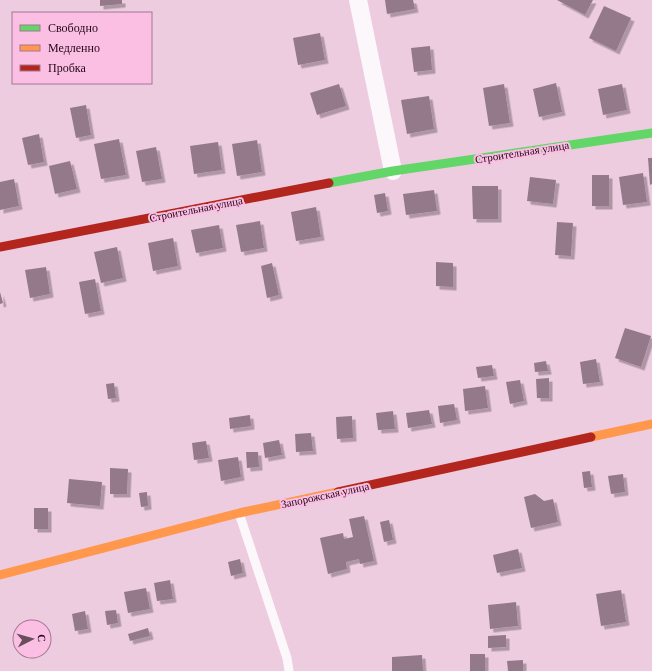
<svg xmlns="http://www.w3.org/2000/svg" width="652" height="671" font-family="Georgia,serif">
	<defs>
		<filter id="shadow"><feDropShadow dx="3.5" dy="3.5" stdDeviation="0" flood-color="#0004"/></filter>
	</defs>
	<rect width="100%" height="100%" fill="#edccdf"/>
	<g fill="#937989" filter="url(#shadow)">
		<polygon points="100,0 122,0 122,4 100,6"/>
		<polygon points="385,0 413,0 415,9 387,14"/>
		<polygon points="557,0 593,0 585,15"/>
		<polygon points="604,6 631,18 616,51 589,38"/>
		<polygon points="320,33 325,60 298,65 293,38"/>
		<polygon points="430,46 432,70 414,72 411,48"/>
		<polygon points="556,83 562,112 539,117 533,89"/>
		<polygon points="339,84 346,106 317,115 310,93"/>
		<polygon points="504,84 510,123 489,126 483,88"/>
		<polygon points="622,84 627,110 603,115 598,89"/>
		<polygon points="429,96 434,129 407,134 401,100"/>
		<polygon points="86,105 91,135 76,138 70,108"/>
		<polygon points="39,134 44,162 28,165 22,138"/>
		<polygon points="119,139 126,175 101,179 94,144"/>
		<polygon points="257,140 262,172 237,176 232,144"/>
		<polygon points="218,142 222,170 194,174 190,146"/>
		<polygon points="156,147 162,179 142,182 136,151"/>
		<polygon points="648,158 652,158 652,184 650,185"/>
		<polygon points="70,161 77,189 55,194 49,166"/>
		<polygon points="643,173 647,202 623,205 619,177"/>
		<rect x="592" y="175" width="17" height="31"/>
		<polygon points="530,177 556,180 553,204 527,201"/>
		<polygon points="14,179 19,206 0,210 0,182"/>
		<polygon points="472,186 498,186 498,219 473,219"/>
		<polygon points="434,190 437,211 406,215 403,194"/>
		<polygon points="385,193 388,211 377,213 374,195"/>
		<polygon points="316,207 321,237 296,241 291,212"/>
		<polygon points="260,221 264,248 241,252 236,225"/>
		<polygon points="557,222 573,223 571,256 555,255"/>
		<polygon points="219,225 223,248 196,253 191,230"/>
		<polygon points="173,238 178,266 153,271 148,243"/>
		<polygon points="117,247 123,278 101,283 94,252"/>
		<polygon points="436,262 453,263 453,287 436,286"/>
		<polygon points="272,263 279,295 267,298 261,266"/>
		<polygon points="46,267 50,294 30,298 25,270"/>
		<polygon points="95,279 101,311 85,314 79,282"/>
		<polygon points="0,292 3,303 0,304"/>
		<polygon points="625,328 651,336 641,367 615,358"/>
		<polygon points="596,359 600,382 583,384 580,362"/>
		<polygon points="546,361 548,371 535,372 534,363"/>
		<polygon points="492,365 494,376 478,378 476,367"/>
		<polygon points="549,378 549,398 537,398 536,379"/>
		<polygon points="520,380 524,401 510,404 506,382"/>
		<polygon points="114,383 116,398 108,399 106,384"/>
		<polygon points="485,386 488,408 465,411 463,389"/>
		<polygon points="454,404 457,420 440,423 438,406"/>
		<polygon points="429,410 432,424 408,428 406,413"/>
		<polygon points="393,411 395,429 378,430 376,413"/>
		<polygon points="250,415 251,426 230,429 229,418"/>
		<polygon points="352,416 353,438 337,439 336,417"/>
		<polygon points="311,433 313,451 296,452 295,434"/>
		<polygon points="279,440 282,455 265,458 263,443"/>
		<polygon points="206,441 209,458 194,460 192,443"/>
		<polygon points="246,452 258,452 259,467 247,468"/>
		<polygon points="238,457 241,477 221,481 218,460"/>
		<polygon points="110,468 128,469 127,494 110,494"/>
		<polygon points="590,471 592,487 584,488 582,472"/>
		<polygon points="623,474 625,492 611,494 608,476"/>
		<polygon points="69,479 102,482 100,506 67,503"/>
		<polygon points="147,492 148,506 141,507 139,493"/>
		<polygon points="535,494 544,501 553,499 558,522 531,528 524,497"/>
		<rect x="34" y="508" width="14" height="21"/>
		<polygon points="364,516 374,561 360,564 359,559 346,562 347,569 328,574 320,538 343,533 344,539 353,537 349,519"/>
		<polygon points="389,520 393,540 384,542 380,522"/>
		<polygon points="518,549 522,568 497,573 493,555"/>
		<polygon points="240,559 243,573 231,576 228,562"/>
		<polygon points="170,580 173,599 157,601 154,583"/>
		<polygon points="146,588 150,609 128,613 124,592"/>
		<polygon points="621,590 626,622 601,626 596,594"/>
		<polygon points="516,602 518,626 490,629 488,605"/>
		<polygon points="116,610 118,623 107,625 105,611"/>
		<polygon points="85,611 88,629 75,631 72,614"/>
		<polygon points="148,628 150,636 130,641 128,634"/>
		<polygon points="506,635 506,647 488,648 488,636"/>
		<rect x="470" y="654" width="15" height="17"/>
		<polygon points="422,655 423,671 392,671 392,657"/>
		<polygon points="523,660 523,671 508,671 507,661"/>
	</g>
	<g fill="none" stroke-linecap="round" stroke-linejoin="round">
		<polyline stroke="#fcf7fa" stroke-width="9" points="239,513 287,658 289,671"/>
		<polyline stroke="#fcf7fa" stroke-width="18" points="358,0 393,171"/>
		<polyline stroke="#63d668" stroke-width="9" points="329,183 393,171 652,133"/>
		<g stroke="#ff974d" stroke-width="9">
			<polyline points="591,437 652,424"/>
			<polyline points="0,575 239,513 338,492"/>
		</g>
		<g stroke="#b3261e" stroke-width="9">
			<polyline points="0,247 329,183"/>
			<polyline points="338,492 591,437"/>
		</g>
	</g>
	<g text-anchor="middle" stroke-width="4" stroke-linejoin="round" paint-order="stroke">
		<g font-size="11" fill="#220819" stroke="#fabfe2">
			<text transform="translate(522 152) rotate(-9)" y="4">Строительная улица</text>
			<text transform="translate(196 209) rotate(-11)" y="4">Строительная улица</text>
			<text transform="translate(325 495) rotate(-12)" y="4">Запорожская улица</text>
		</g>
	</g>
	<rect x="12" y="12" width="140" height="72" fill="#fabfe2" stroke="#a47692"/>
	<rect x="20" y="25" width="20" height="6" fill="#63d668" stroke="#a47692"/>
	<text x="48" y="32" font-size="12" fill="#220819">Свободно</text>
	<rect x="20" y="45" width="20" height="6" fill="#ff974d" stroke="#a47692"/>
	<text x="48" y="52" font-size="12" fill="#220819">Медленно</text>
	<rect x="20" y="65" width="20" height="6" fill="#b3261e" stroke="#a47692"/>
	<text x="48" y="72" font-size="12" fill="#220819">Пробка</text>
	<g transform="translate(32 639) rotate(84)"><circle r="19" fill="#fabfe2" stroke="#a47692"/>
	<path d="M0-3L7 15L0 10L-7 15Z" fill="#694d5e"/>
	<text y="-6" font-size="11" font-weight="bold" text-anchor="middle" fill="#220819">С</text>
	</g>
</svg>
